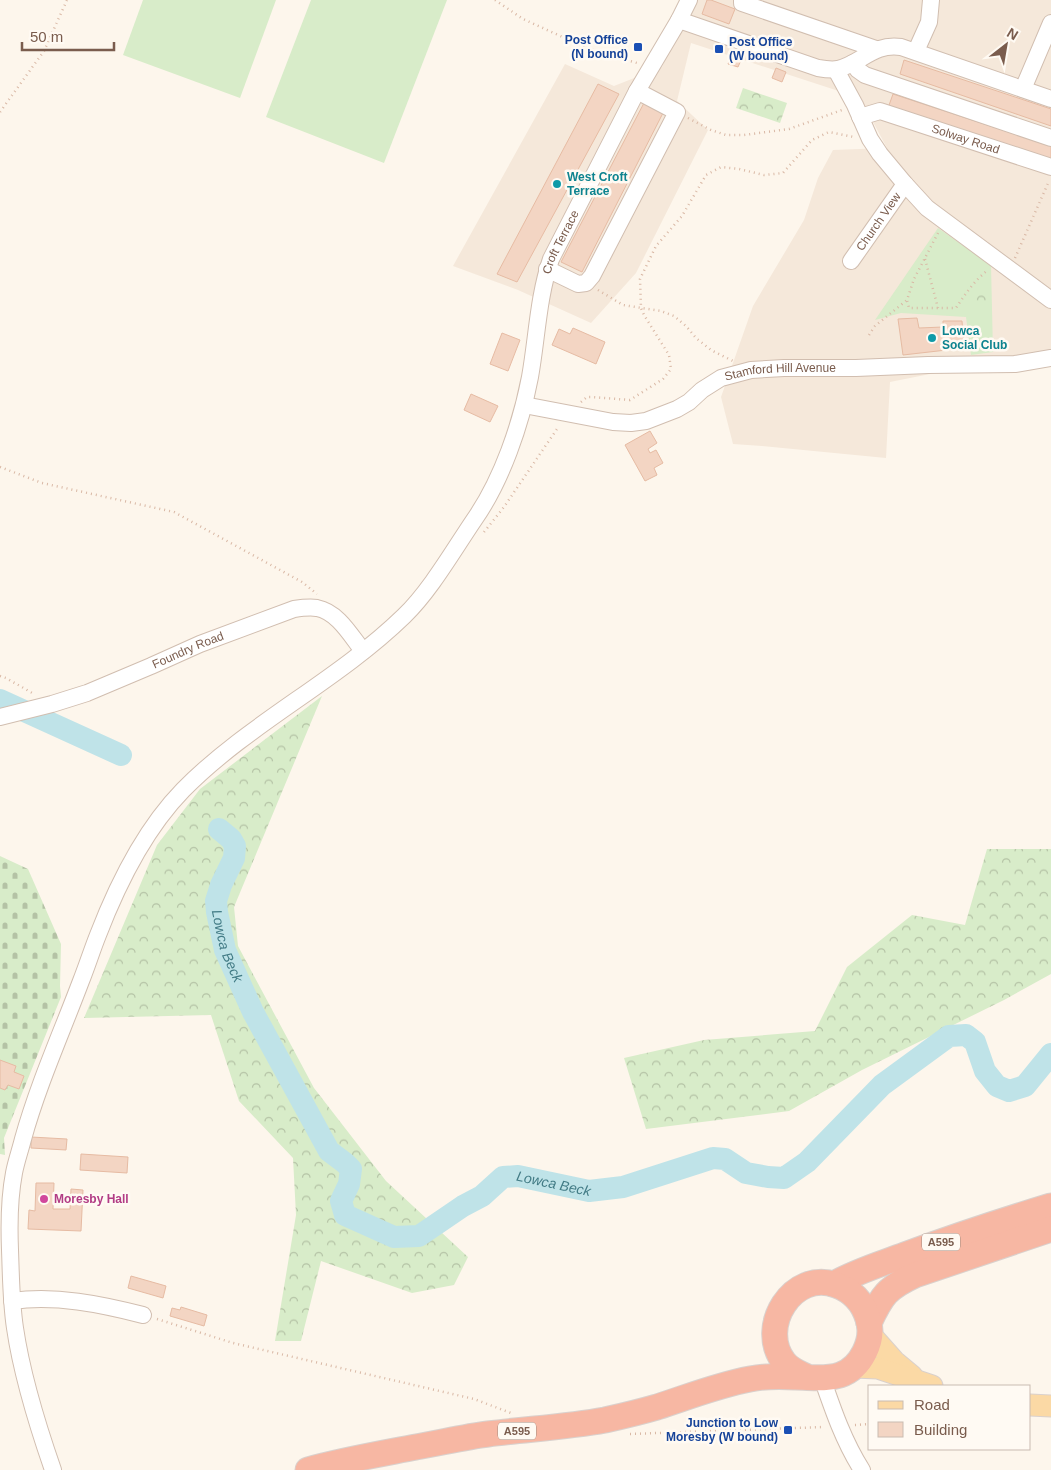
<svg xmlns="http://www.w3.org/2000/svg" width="1051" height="1470" font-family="Helvetica,sans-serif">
	<defs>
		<pattern id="forest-crowns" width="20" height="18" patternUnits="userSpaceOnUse" patternTransform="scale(1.25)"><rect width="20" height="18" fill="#d8ecc9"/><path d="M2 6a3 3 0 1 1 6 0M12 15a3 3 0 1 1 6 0" fill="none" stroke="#b4c2a5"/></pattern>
		<pattern id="cemetery-stones" width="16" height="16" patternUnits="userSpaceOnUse" patternTransform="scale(1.25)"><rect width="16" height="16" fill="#d8ecc9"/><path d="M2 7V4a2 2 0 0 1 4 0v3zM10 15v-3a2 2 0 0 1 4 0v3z" fill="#b4c2a5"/></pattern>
	</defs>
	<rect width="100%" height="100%" fill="#fdf6ec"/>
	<polygon fill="#f5e8da" points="692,0 1051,0 1051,350 890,382 886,458 762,446 733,444 721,397 753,306 804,220 818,178 833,150 887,148 860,98 691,43 677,101 708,130 636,273 591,323 518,290 453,266 565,64 614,86 662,67"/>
	<g fill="#d8ecc9">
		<polygon points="143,0 276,0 240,98 123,55"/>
		<polygon points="311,0 447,0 384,163 266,117"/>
		<polygon points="938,228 991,265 993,352 971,355 966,317 901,313 875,320"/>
	</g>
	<g fill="url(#forest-crowns)">
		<polygon points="743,88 787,103 780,123 736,108"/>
		<rect x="974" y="292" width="14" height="16"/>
		<polygon points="322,696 234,907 238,946 314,1088 386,1181 468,1257 454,1285 412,1293 321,1261 301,1341 275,1341 296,1215 293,1158 239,1101 211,1015 84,1018 157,845 200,789"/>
		<polygon points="987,849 1051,849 1051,974 1004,1000 862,1070 789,1111 646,1129 624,1058 704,1040 815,1031 847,967 912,915 965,925"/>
	</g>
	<polygon fill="url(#cemetery-stones)" points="0,856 28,869 61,944 60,986 61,997 4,1138 5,1155 0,1154"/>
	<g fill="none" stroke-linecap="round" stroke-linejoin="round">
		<g stroke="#bfe3e8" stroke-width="22">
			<polyline points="0,700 121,755"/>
			<path id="s1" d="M219 829 231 839 235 846 234 858 221 885 216 901 217 912 225 950 253 1012 329 1151 345 1163 351 1169 349 1184 341 1201 345 1215 394 1237 419 1236 463 1206 482 1196 503 1177 518 1176 589 1191 623 1187 713 1158 725 1159 746 1173 768 1177 784 1178 807 1162 882 1085 949 1036 966 1035 975 1042 985 1071 997 1086 1009 1091 1025 1086 1051 1054"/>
		</g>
	</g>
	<g fill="#f3d5c3" stroke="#e6bba3">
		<polygon points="707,0 711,0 735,9 729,24 702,14"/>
		<polygon points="732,54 742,58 738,67 728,64"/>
		<polygon points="904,60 1051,109 1051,126 900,74"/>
		<polygon points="776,68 786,72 782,82 772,78"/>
		<polygon points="598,84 619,94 517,282 497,274"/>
		<polygon points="893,94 1051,146 1051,163 888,108"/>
		<polygon points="645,101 664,111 582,272 561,262"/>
		<polygon points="917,318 919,328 943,327 943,321 962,321 964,348 903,355 898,319"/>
		<polygon points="573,328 605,342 596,364 552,345 559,329 570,334"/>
		<polygon points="502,333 520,340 508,371 490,364"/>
		<polygon points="471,394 498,406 490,422 464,410"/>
		<polygon points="650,431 657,443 648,449 650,453 656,450 663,463 654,468 657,475 645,481 625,445"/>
		<polygon points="0,1060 16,1066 14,1072 24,1076 19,1089 8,1085 5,1090 0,1088"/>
		<polygon points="31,1137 67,1139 66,1150 31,1148"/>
		<polygon points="81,1154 128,1157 127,1173 80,1170"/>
		<polygon points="36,1183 54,1183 53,1209 70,1209 71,1189 83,1190 81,1231 28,1229 29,1210 35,1211"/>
		<polygon points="131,1276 166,1286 163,1298 128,1288"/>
		<polygon points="181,1307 207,1315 204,1326 170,1316 172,1308 180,1310"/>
	</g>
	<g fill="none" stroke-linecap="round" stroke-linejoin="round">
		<g stroke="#d1beb0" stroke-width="18">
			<g id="minor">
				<polyline points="742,0 742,3 876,49"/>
				<path d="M679 20 818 68C824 69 832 70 838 69 862 63 873 43 901 47L1051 99"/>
				<polyline points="916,51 929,22 931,0"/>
				<polyline points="853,63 858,70 865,75 1051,138"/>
				<polyline points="836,70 855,105 870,139 880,154 905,184 927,208 1051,300"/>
				<polyline points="1023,89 1051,23"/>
				<path id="s2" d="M860 117 880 111 1051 167"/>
				<path id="s3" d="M851 261 905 184"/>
				<polyline points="547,269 578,284 586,283 592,276 677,112 637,91"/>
				<path id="s4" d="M524 405 613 422 631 423 646 421 677 409 689 402 702 390 721 378 751 370 784 368H856L928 365 1015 364 1051 358"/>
				<path id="s5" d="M0 717 52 704 87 693 151 666 200 644 294 609C301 608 310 607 317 608 338 612 351 636 363 651"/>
				<path d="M12 1301C56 1295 100 1304 143 1315"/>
				<path d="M822 1378C833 1410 844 1442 862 1470"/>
				<path id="s6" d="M53 1470C37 1424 22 1376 15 1328 11 1302 11 1276 10 1250 9 1225 9 1199 14 1173 16 1162 20 1151 23 1139 38 1085 61 1034 81 981 87 966 92 950 98 935 118 883 144 830 183 790 249 723 336 682 404 616 430 591 453 551 474 520 502 480 521 424 530 377 537 338 538 297 551 259L637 91 679 20 689 0"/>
			</g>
		</g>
		<g stroke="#dad1cd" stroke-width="23">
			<g id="major">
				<polyline points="870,1334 894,1361 912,1376"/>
				<polyline points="854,1367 878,1368 932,1386"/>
				<polyline points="1030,1405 1051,1406"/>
			</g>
		</g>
		<g stroke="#dad1cd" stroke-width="27">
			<g id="highway">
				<path d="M834 1284C857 1271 881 1264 905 1255 953 1237 1002 1221 1051 1206"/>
				<path d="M869 1323C882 1295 887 1288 915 1275L1051 1229"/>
				<path d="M308 1470C344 1460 380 1454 416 1447 440 1443 464 1437 488 1434 527 1429 567 1427 605 1420 623 1416 640 1412 657 1407 688 1397 718 1385 750 1379 765 1376 781 1376 795 1377 810 1377 825 1380 840 1375 861 1368 875 1340 868 1319 863 1302 853 1291 836 1285 793 1269 757 1327 784 1362 790 1370 799 1373 807 1377"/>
			</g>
		</g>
		<g stroke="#d9b8a5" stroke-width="2.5" stroke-dasharray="1 4" stroke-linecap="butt">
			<polyline points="495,0 523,19 589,49 637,63"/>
			<polyline points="0,112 44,51 67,0"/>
			<polyline points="688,118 711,130 726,135 744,135 789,129 842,110"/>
			<path d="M938 233 914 279 907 300 909 308H956C965 294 975 280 988 270"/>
			<polyline points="1015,258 1049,181"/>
			<polyline points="925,259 938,308"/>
			<polyline points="598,290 623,305 661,311 674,316 686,326 696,338 711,350 733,361"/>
			<polyline points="869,335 875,326 907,300"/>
			<polyline points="581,402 587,397 592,397 630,400 663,379 671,369 669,355 644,315 641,308 640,279 656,246 682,216 706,175 721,167 739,169 764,175 783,173 812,140 829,132 854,137"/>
			<polyline points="0,467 42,483 174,512 302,582 317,594"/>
			<polyline points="484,532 504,507 559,426"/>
			<polyline points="0,676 6,678 34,694"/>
			<polyline points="157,1319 233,1343 474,1399 511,1413"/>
			<polyline points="855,1425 870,1424"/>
			<polyline points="630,1434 824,1427"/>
		</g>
		<use href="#minor" stroke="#fff" stroke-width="16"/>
		<use href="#major" stroke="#fbd9a5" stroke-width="21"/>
		<use href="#highway" stroke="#f7b7a3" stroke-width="25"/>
	</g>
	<g fill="#1a4fb4" stroke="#fffaf3" stroke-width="2">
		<rect x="633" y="42" width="10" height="10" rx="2.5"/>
		<rect x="714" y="44" width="10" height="10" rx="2.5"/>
		<rect x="783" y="1425" width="10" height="10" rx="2.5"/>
	</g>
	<g fill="#0f9aa8" stroke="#fffaf3" stroke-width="2">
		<circle cx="557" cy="184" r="5"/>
		<circle cx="932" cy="338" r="5"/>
	</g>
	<circle fill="#d1479c" stroke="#fffaf3" stroke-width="2" cx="44" cy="1199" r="5"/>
	<g text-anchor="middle" stroke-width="5" stroke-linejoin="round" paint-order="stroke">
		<g fill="#fffaf3" stroke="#a28b7f" stroke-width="1">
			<rect x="922" y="1233.5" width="38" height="17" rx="4"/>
			<rect x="498" y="1422.5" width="38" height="17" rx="4"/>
		</g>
		<g font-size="11" font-weight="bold" fill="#7a5c4d">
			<text x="941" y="1246">A595</text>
			<text x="517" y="1435">A595</text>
		</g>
		<g font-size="12" font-weight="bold" fill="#164399" stroke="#fffaf3" text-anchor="end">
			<text x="628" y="44">Post Office<tspan x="628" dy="14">(N bound)</tspan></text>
			<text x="729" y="46" text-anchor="start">Post Office<tspan x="729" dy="14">(W bound)</tspan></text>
			<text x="778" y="1427">Junction to Low<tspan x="778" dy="14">Moresby (W bound)</tspan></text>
		</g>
		<g font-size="12" fill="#7a5c4d" stroke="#fffaf3">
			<text dy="4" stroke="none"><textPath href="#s2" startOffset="111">Solway Road</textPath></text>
			<text dy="4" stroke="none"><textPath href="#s3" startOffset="48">Church View</textPath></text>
			<text dy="4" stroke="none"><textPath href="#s6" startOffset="1419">Croft Terrace</textPath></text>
			<text dy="4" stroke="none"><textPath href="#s4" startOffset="271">Stamford Hill Avenue</textPath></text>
			<text dy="4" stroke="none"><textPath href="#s5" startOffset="200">Foundry Road</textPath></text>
		</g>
		<g font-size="12" font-weight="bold" fill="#0d838f" stroke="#fffaf3" text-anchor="start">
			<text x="567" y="181">West Croft<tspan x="567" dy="14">Terrace</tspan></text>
			<text x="942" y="335">Lowca<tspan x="942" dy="14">Social Club</tspan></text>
		</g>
		<g font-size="12" font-weight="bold" fill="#b23c85" stroke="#fffaf3" text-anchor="start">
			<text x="54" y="1203">Moresby Hall</text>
		</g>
		<g font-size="14" font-style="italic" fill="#437c86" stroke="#fffaf3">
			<text dy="5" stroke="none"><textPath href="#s1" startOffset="129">Lowca Beck</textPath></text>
			<text dy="5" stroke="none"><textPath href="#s1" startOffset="669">Lowca Beck</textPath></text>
		</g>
	</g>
	<rect x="868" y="1385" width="162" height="65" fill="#fffaf3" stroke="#cabbb1"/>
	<rect x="878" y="1401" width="25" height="8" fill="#fbd9a5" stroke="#cabbb1"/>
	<text x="914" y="1410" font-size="15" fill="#7a5c4d">Road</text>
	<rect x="878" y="1422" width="25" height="15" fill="#f3d5c3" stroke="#cabbb1"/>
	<text x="914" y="1435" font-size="15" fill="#7a5c4d">Building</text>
	<g transform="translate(1006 45) rotate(31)" stroke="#fffaf3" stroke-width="4" paint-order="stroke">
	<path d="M0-4L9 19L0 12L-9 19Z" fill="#7a5c4d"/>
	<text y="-8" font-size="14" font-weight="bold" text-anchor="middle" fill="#7a5c4d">N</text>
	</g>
	<path d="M22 42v8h92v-8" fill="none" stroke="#7a5c4d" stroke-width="2.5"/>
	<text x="30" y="42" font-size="15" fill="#7a5c4d" stroke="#fffaf3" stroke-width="4" paint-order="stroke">50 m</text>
</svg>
